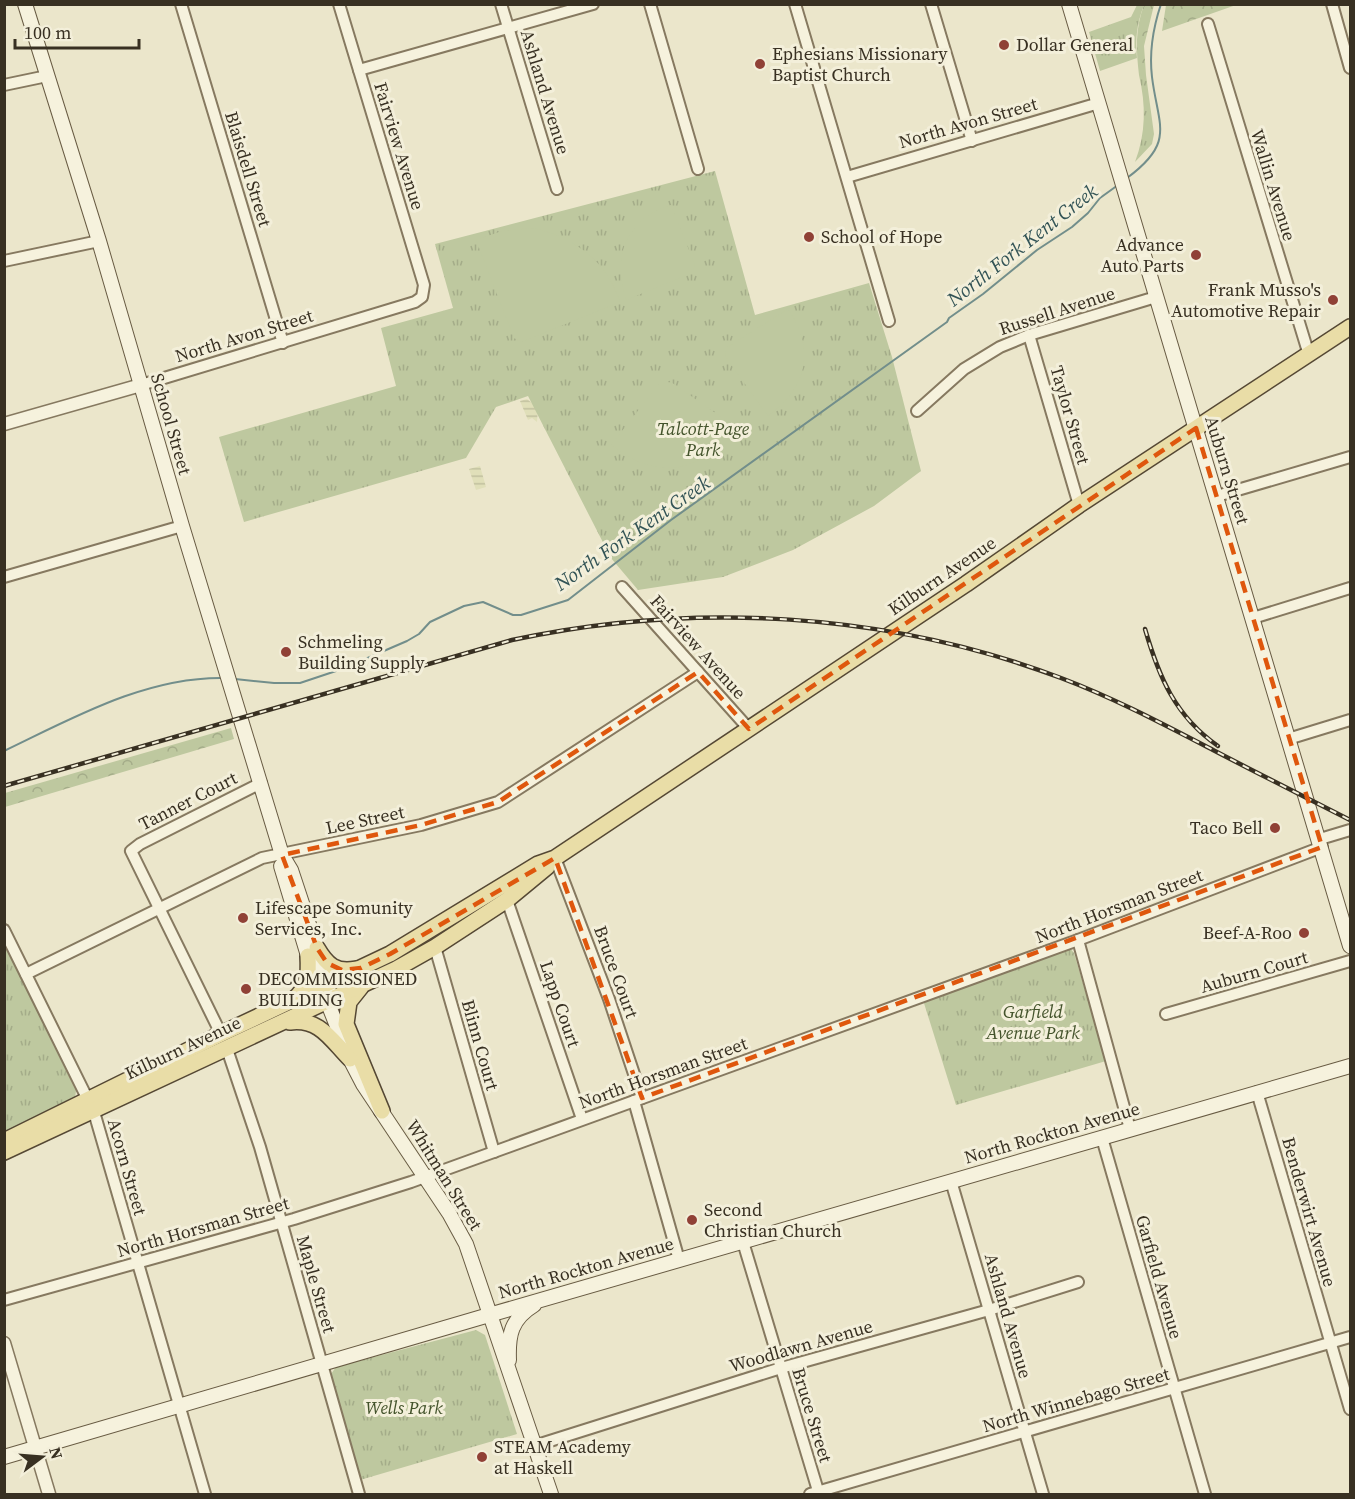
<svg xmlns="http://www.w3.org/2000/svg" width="1355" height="1499" font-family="'Source Serif 4',serif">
	<defs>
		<pattern id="farmland-rules" width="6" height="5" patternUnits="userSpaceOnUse" patternTransform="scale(1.5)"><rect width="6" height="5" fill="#e0dfb9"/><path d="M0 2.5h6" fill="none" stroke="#c1c09f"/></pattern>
		<pattern id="grass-tufts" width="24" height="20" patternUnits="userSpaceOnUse" patternTransform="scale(1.5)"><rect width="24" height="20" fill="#bec89f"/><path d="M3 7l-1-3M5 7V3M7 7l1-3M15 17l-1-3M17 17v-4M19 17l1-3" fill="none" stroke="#a4ac89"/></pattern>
		<pattern id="forest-crowns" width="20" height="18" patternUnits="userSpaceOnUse" patternTransform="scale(1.5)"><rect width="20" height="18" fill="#bec89f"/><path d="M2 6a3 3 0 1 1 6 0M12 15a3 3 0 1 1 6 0" fill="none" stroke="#a4ac89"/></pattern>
	</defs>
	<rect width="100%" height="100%" fill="#ebe6cb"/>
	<g fill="url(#farmland-rules)">
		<polygon points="527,399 538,408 537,422 532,418 528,420 520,401"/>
		<polygon points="480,466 486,487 476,490 469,469"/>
	</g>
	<g fill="url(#grass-tufts)">
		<path d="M1137 5H1144C1137 23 1135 39 1137 58L1100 71 1089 32 1131 17Z"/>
		<path d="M1139 75H1146L1154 134 1152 144 1135 162C1146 133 1146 105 1139 75Z"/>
		<polygon points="715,171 755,315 869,283 892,357 921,471 874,506 793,550 723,577 638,590 611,558 528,396 496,407 466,458 244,522 219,437 396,386 381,328 453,308 435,244"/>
		<polygon points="4,942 76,1091 75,1098 4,1135"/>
		<polygon points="1070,948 1074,953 1106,1061 956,1105 923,1000"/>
		<polygon points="476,1330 485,1335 517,1434 360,1480 331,1374 336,1367"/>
	</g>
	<g fill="url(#forest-crowns)">
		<path d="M1144 5H1154L1144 46 1146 75H1139C1136 50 1135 29 1144 5Z"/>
		<polygon points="1166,5 1166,4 1236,5 1162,31"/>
		<polygon points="231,728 234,739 5,807 5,793"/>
	</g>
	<g fill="#bec89f">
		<path d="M671 205 695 265 692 273 626 300C612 257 625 219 671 205Z"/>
		<path d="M532 228C573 236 607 261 620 302L521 342 514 338 476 240 502 231Z"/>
		<path d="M788 309C816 349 807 388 768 416L725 356 726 348Z"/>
		<path d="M671 382 734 426C714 455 685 476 648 465 634 461 623 452 611 445L659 384Z"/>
	</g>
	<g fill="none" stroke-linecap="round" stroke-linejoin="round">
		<g stroke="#728e8b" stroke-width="2">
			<path d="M1127 178C1176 142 1158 126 1152 77 1149 52 1153 28 1161 4"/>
			<polyline points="235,679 274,683 300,683 342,669 407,641 419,634 430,622 464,606 483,602 513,615 521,615 568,600 671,520 947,322 949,318 983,294 1037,250 1072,227 1088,213 1100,198 1118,185"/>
			<path d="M4 751C73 718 145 677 223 678"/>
		</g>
		<g stroke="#867960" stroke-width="14">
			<g id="minor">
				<polyline points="181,4 283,343"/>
				<polyline points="501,4 557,189"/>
				<polyline points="650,4 698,169"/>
				<polyline points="795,4 889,321"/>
				<polyline points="931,4 972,141"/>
				<polyline points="1332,4 1350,68"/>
				<polyline points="1208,24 1309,355"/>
				<polyline points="359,70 593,4"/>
				<polyline points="4,85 47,76"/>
				<polyline points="847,177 1099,103"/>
				<polyline points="4,261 99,241"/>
				<polyline points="1029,335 1079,505"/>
				<polyline points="141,385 415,302 422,297 424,285 339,4"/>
				<polyline points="917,411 964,369 1000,347 1029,335 1156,297"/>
				<polyline points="1217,496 1350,457"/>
				<polyline points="4,577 182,526"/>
				<polyline points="622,587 749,729"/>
				<polyline points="1253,618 1350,588"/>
				<polyline points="1288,739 1350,720"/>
				<polyline points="1320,839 1350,830"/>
				<polyline points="555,858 609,999 642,1098"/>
				<polyline points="507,900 582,1119"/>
				<polyline points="4,930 94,1112 205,1494"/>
				<polyline points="1078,940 1130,1129"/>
				<polyline points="435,947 494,1152"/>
				<polyline points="26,974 262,858 421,825 498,802 698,672"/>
				<polyline points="1166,1014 1350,961"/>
				<polyline points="221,1034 131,851 140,844 261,783"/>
				<polyline points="227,1049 260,1147 359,1494"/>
				<polyline points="1257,1092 1350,1409"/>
				<polyline points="634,1101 679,1260"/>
				<polyline points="1102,1138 1205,1494"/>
				<polyline points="951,1181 1043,1494"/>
				<polyline points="743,1242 819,1494"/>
				<polyline points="4,1300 294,1219 411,1182 1078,940 1322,847"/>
				<polyline points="534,1446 781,1368 989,1310 1078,1282"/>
				<polyline points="810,1494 1350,1337"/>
			</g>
		</g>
		<g stroke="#867960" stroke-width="15">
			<g id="tertiary">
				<polyline points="4,424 141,385"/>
				<polyline points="4,1343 49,1494"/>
			</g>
		</g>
		<g stroke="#685b43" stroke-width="16">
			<g id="secondary">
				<polyline points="25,4 99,241 182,526 282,855 291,870 329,985 327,1001 350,1059 363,1084 449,1213 466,1244 551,1494"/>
				<polyline points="1069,4 1350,946"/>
				<polyline points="281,866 318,989 323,995"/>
				<path d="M509 1360C508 1335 511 1319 534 1305"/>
				<polyline points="4,1457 489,1315 1350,1066"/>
			</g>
		</g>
		<g stroke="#554834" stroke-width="18">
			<g id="primary">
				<path d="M317 948C327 965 336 973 356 969"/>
				<polyline points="361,987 349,1002 346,1024 382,1111"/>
				<path d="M294 999C309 987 309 973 308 956"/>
				<path d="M290 1022C320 1018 331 1040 350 1059"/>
				<polyline points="4,1141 221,1034 390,954 538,864 555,858 966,584 1079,505 1350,327"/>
				<polyline points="4,1152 396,969 435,947 507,900 547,867"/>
			</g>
		</g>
		<use href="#minor" stroke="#f6f2dd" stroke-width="10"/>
		<use href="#tertiary" stroke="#f6f2dd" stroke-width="12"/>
		<use href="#secondary" stroke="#f6f2dd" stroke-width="14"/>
		<use href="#primary" stroke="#e9dda7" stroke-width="15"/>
		<g stroke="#383022" stroke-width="4.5">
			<g id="rail">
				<path d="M1145 629C1159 677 1175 716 1218 746"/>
				<path d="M4 786 512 640C694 601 887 612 1061 678 1114 698 1163 724 1213 750 1259 774 1305 797 1350 820"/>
			</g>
		</g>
		<use href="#rail" stroke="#f3efda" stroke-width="2" stroke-dasharray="7" stroke-linecap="butt"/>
	</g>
	<path fill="none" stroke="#df570d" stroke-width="4.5" stroke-dasharray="12 8" stroke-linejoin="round" d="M1196 428 1322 847 642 1098 555 858 390 954 361 968 342 970 327 963 317 948 282 855 421 825 498 802 698 672 749 729Z"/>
	<g fill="#904136" stroke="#f3efda" stroke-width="2">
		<circle cx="1004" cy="45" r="6"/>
		<circle cx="760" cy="64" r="6"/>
		<circle cx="809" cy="237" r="6"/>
		<circle cx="1196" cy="255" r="6"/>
		<circle cx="1333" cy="300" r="6"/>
		<circle cx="286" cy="652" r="6"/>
		<circle cx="1275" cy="828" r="6"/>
		<circle cx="243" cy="918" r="6"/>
		<circle cx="1304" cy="933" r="6"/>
		<circle cx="246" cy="989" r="6"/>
		<circle cx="692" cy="1220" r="6"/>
		<circle cx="482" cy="1457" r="6"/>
	</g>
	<g text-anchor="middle" stroke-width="6" stroke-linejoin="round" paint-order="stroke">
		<g font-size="18" fill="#383022" stroke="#f3efda" text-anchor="start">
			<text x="1016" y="51">Dollar General</text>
			<text x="772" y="60">Ephesians Missionary<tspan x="772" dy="21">Baptist Church</tspan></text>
			<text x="821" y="243">School of Hope</text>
			<text x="1184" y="251" text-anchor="end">Advance<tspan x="1184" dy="21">Auto Parts</tspan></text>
			<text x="1321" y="296" text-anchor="end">Frank Musso's<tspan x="1321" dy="21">Automotive Repair</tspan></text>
			<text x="298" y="648">Schmeling<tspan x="298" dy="21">Building Supply</tspan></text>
			<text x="1263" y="834" text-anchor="end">Taco Bell</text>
			<text x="255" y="914">Lifescape Somunity<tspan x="255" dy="21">Services, Inc.</tspan></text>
			<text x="1292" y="939" text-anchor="end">Beef-A-Roo</text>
			<text x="258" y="985">DECOMMISSIONED<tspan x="258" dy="21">BUILDING</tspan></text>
			<text x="704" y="1216">Second<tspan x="704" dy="21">Christian Church</tspan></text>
			<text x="494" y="1453">STEAM Academy<tspan x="494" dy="21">at Haskell</tspan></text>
		</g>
		<g font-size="18" fill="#383022" stroke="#f3efda">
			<text transform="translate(545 92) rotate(73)" y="6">Ashland Avenue</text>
			<text transform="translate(968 123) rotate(-16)" y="6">North Avon Street</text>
			<text transform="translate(399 146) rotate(73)" y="6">Fairview Avenue</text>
			<text transform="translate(248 169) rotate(73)" y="6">Blaisdell Street</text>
			<text transform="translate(1273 185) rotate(73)" y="6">Wallin Avenue</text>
			<text transform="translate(1057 311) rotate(-18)" y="6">Russell Avenue</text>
			<text transform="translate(244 336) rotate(-17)" y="6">North Avon Street</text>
			<text transform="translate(1070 415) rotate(74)" y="6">Taylor Street</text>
			<text transform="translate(171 424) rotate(74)" y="6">School Street</text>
			<text transform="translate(1227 470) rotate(73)" y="6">Auburn Street</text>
			<text transform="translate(942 576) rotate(-34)" y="6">Kilburn Avenue</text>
			<text transform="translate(698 647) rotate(48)" y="6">Fairview Avenue</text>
			<text transform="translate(188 801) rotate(-27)" y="6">Tanner Court</text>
			<text transform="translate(365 820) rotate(-12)" y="6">Lee Street</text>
			<text transform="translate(1119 906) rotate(-21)" y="6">North Horsman Street</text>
			<text transform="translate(616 972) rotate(70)" y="6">Bruce Court</text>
			<text transform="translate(1254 972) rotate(-16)" y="6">Auburn Court</text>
			<text transform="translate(560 1004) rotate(71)" y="6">Lapp Court</text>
			<text transform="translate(480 1045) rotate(74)" y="6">Blinn Court</text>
			<text transform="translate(183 1048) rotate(-25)" y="6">Kilburn Avenue</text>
			<text transform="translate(663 1073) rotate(-20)" y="6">North Horsman Street</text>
			<text transform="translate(1052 1133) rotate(-16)" y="6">North Rockton Avenue</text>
			<text transform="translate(127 1167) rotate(74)" y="6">Acorn Street</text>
			<text transform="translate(444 1175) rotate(58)" y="6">Whitman Street</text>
			<text transform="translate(1309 1212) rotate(74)" y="6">Benderwirt Avenue</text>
			<text transform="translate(203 1227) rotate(-16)" y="6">North Horsman Street</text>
			<text transform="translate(586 1268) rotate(-16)" y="6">North Rockton Avenue</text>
			<text transform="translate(1159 1277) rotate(74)" y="6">Garfield Avenue</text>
			<text transform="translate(316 1284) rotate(74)" y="6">Maple Street</text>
			<text transform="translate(1008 1316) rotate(74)" y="6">Ashland Avenue</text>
			<text transform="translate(801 1346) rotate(-16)" y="6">Woodlawn Avenue</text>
			<text transform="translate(1076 1400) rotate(-16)" y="6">North Winnebago Street</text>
			<text transform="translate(812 1415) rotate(73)" y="6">Bruce Street</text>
		</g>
		<g font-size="18" font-style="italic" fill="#43532b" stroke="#f3efda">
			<text x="703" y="435">Talcott-Page<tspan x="703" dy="21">Park</tspan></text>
			<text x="1033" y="1018">Garfield<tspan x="1033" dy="21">Avenue Park</tspan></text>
			<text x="404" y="1414">Wells Park</text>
		</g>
		<g font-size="20" font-style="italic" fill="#335456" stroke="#f3efda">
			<text transform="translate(1022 245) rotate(-38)" y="7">North Fork Kent Creek</text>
			<text transform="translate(632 533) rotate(-35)" y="7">North Fork Kent Creek</text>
		</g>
	</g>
	<rect width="1355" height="1499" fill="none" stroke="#383022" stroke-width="12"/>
	<g transform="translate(42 1457) rotate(74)" stroke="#f3efda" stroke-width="4.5" paint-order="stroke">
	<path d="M0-4.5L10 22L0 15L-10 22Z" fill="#383022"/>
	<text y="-9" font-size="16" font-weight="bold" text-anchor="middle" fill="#383022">N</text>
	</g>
	<path d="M15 39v9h124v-9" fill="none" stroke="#383022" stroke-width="3"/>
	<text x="24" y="39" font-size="18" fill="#383022" stroke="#f3efda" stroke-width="4.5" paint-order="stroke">100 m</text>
</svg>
